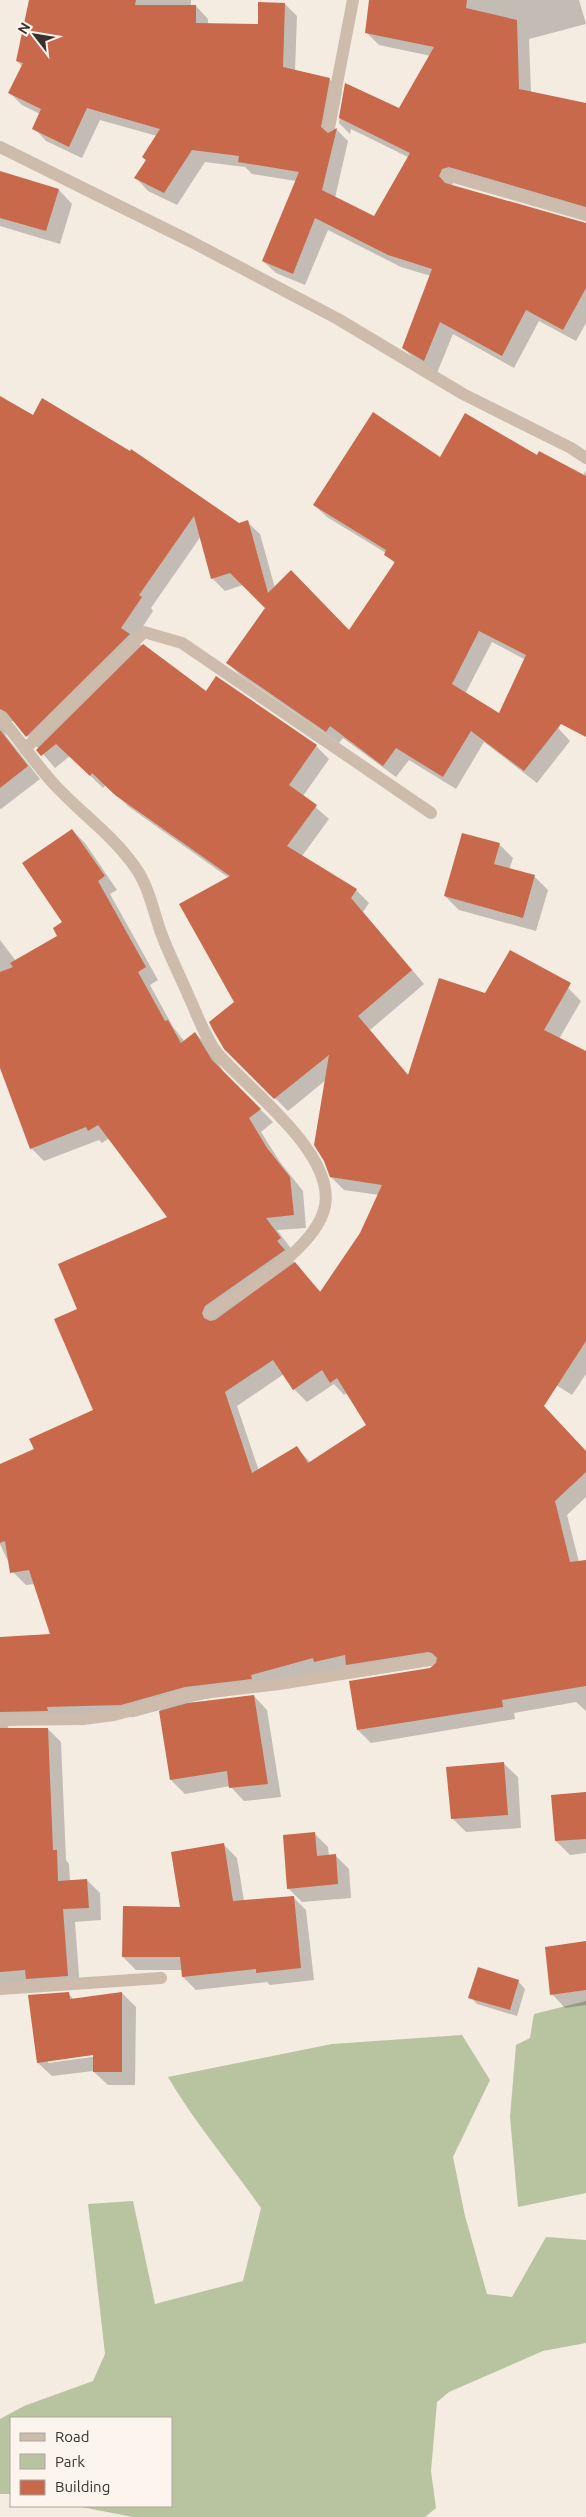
<svg xmlns="http://www.w3.org/2000/svg" width="586" height="2517" font-family="Ubuntu,sans-serif">
	<rect width="100%" height="100%" fill="#f4ebe1"/>
	<g fill="#b8c4a0">
		<polygon points="586,2001 586,2193 518,2207 510,2117 516,2045 530,2038 534,2014"/>
		<path d="M462 2035 490 2080 453 2157 465 2216 487 2294 512 2297 546 2237 586 2240V2343L543 2351 449 2392 437 2402 431 2471 436 2508 425 2517H133L76 2506H171V2418H11V2494H0V2419L24 2406 93 2381 105 2354 88 2204 133 2201 155 2304 243 2281 261 2208C230 2164 195 2123 168 2077L332 2044Z"/>
	</g>
	<g fill="#0003" fill-rule="evenodd">
		<polygon points="30,0 191,0 191,6 196,6 208,19 208,25 259,26 285,4 297,16 295,71 329,79 342,92 335,128 348,141 335,198 374,218 408,157 351,129 350,134 339,123 346,84 400,109 431,56 379,45 366,32 371,0 579,0 586,24 529,39 531,93 586,104 586,215 457,179 451,186 586,241 586,323 576,341 539,321 514,368 453,334 437,373 416,360 403,348 431,276 401,267 328,230 305,285 276,273 263,261 296,181 252,174 245,167 205,162 177,205 148,191 136,178 147,161 157,136 100,120 82,158 46,141 34,128 40,114 22,105 10,93 22,66 17,61"/>
		<polygon points="0,172 59,190 72,204 60,244 0,226"/>
		<path d="M0 397 34 417 238 524 247 522 260 534 275 588 350 631 395 564 386 553 327 517 314 505 440 458 538 457 583 476 586 470V698L526 660 492 642 465 694 500 715 558 728 570 741 537 783 484 742 456 789 409 760 396 777 343 738 339 743 240 675 228 663 266 608 243 585 225 591 212 578 201 536 151 608 153 611 134 640 206 693 316 746 329 759 303 796 329 819 302 856 356 890 369 903 363 912 424 984 370 1030 409 1076 486 995 568 988 581 1001 559 1039 586 1058V1374L572 1395 501 1350 496 1356 586 1452V1497L567 1515 579 1562 586 1561V1711L576 1702 514 1713 515 1719 371 1743 358 1730 435 1665 360 1677 352 1669 186 1703 254 1696 267 1710 281 1797 244 1801 230 1786 185 1794 171 1780 160 1710 134 1717 60 1719 9 1725 7 1729H48L61 1742 66 1860 69 1864 70 1881 87 1880 100 1893 101 1920 75 1922 80 1989 0 1986V1638L52 1635 35 1584 26 1585 13 1572 0 1544V1486L35 1449 94 1410 79 1310 169 1217 109 1138 102 1143 99 1140 44 1161 31 1148 0 1064V940L16 961 103 1013 72 830 85 843 117 890 110 894 158 980 150 985 173 1027 185 1042 195 1033 208 1046 225 1074 273 1122 261 1132 280 1162 303 1191 306 1228 277 1230 293 1251 289 1254 295 1264 321 1292 361 1233 379 1195 344 1190 331 1177 326 1080 288 1111 225 1048 235 1003 229 878 129 807 106 785 103 788 70 756 55 768 16 722 12 721 4 728 6 736 40 779 1 809 0 808ZM284 1374 294 1389 307 1402 334 1384 344 1395 347 1393 368 1425 311 1463 297 1448 259 1471 237 1406Z"/>
		<polygon points="499,844 513,858 509,870 535,877 548,890 536,931 459,910 445,896"/>
		<polygon points="504,1764 518,1777 521,1828 466,1832 452,1818"/>
		<polygon points="586,1793 586,1853 570,1855 556,1841"/>
		<polygon points="314,1833 328,1847 329,1856 335,1855 349,1869 351,1898 302,1902 288,1888"/>
		<polygon points="224,1845 237,1858 244,1901 293,1897 306,1910 314,1980 270,1985 267,1982 196,1990 183,1977 182,1970 136,1970 123,1957 181,1908"/>
		<polygon points="586,1942 586,2005 565,2008 552,1994"/>
		<polygon points="518,1981 525,1989 517,2016 477,2004 470,1997"/>
		<path d="M122 1993 136 2007 135 2085H108L93 2071 52 2076 38 2063 69 1994 74 2000ZM99 2053V2056L48 2063V2060Z"/>
	</g>
	<g fill="#c8694b" fill-rule="evenodd">
		<polygon points="29,0 136,0 135,5 196,5 196,23 258,24 258,2 285,3 283,67 330,78 321,127 328,133 337,128 322,190 374,216 410,153 339,118 338,123 345,83 399,108 434,47 365,33 369,0 467,0 466,8 517,20 519,89 586,103 586,207 449,167 442,169 439,176 445,183 586,223 586,288 563,330 526,310 502,356 440,322 424,361 402,348 432,269 388,255 315,218 293,274 262,261 299,172 238,162 239,156 192,150 164,193 134,178 146,160 142,157 160,129 87,108 69,147 32,129 41,109 8,93 23,63 16,61"/>
		<polygon points="0,171 59,189 46,231 0,218"/>
		<path d="M0 396 33 415 42 398 130 451 131 449 239 523 248 520 268 593 291 570 349 630 395 562 384 555 386 550 313 505 373 412 440 457 465 413 537 455 539 451 586 476V737L561 724 524 771 471 731 443 777 396 748 383 766 330 726 326 732 226 663 265 608 230 573 211 579 194 516 139 595 142 597 121 628 130 634 26 737 6 712 0 709ZM479 631 526 655 499 713 452 684Z"/>
		<path d="M143 644 206 691 216 676 317 745 289 785 317 805 287 846 357 889 351 898 412 970 358 1016 408 1075 439 978 485 993 510 950 571 983 544 1030 586 1051V1341L544 1406 586 1451V1472L555 1501 570 1562 586 1560V1686L502 1700 503 1707 357 1730 349 1681 430 1668 436 1663 437 1658 432 1653 428 1652 346 1665 345 1655 314 1662 313 1658 251 1675 252 1679 185 1687 121 1705 47 1707 48 1711 0 1712V1637L50 1634 29 1570 10 1573 5 1541 0 1543V1464L34 1449 29 1439 93 1410 54 1319 77 1309 58 1264 167 1217 98 1125 88 1131 86 1127 30 1149 0 1068V972L13 967 10 963 57 936 53 928 62 922 22 863 72 829 105 876 98 881 146 967 138 972 165 1021 168 1020 181 1043 195 1032 212 1060 261 1109 249 1118 267 1148 290 1177 294 1215 266 1218 281 1238 277 1241 285 1250 205 1306 202 1313 204 1318 210 1321 215 1320 295 1262 320 1292 360 1233 382 1185 330 1177 324 1161 314 1145 329 1055 274 1099 224 1049 213 1030 209 1022 234 1002 179 904 230 876 115 795 92 773 90 776 56 744 41 756 36 750ZM273 1360 293 1390 322 1370 330 1383 337 1378 366 1425 308 1463 297 1446 252 1473 225 1392Z"/>
		<polygon points="0,730 28,766 0,788"/>
		<polygon points="462,833 500,843 494,864 535,875 523,918 444,896"/>
		<polygon points="254,1695 268,1784 229,1788 227,1771 170,1780 159,1711 188,1703"/>
		<polygon points="0,1728 48,1728 53,1850 57,1850 58,1881 87,1879 89,1908 63,1909 68,1976 26,1979 25,1970 0,1972"/>
		<polygon points="504,1762 508,1815 451,1819 446,1767"/>
		<polygon points="586,1792 586,1839 555,1841 551,1795"/>
		<polygon points="315,1832 317,1856 336,1854 338,1884 287,1889 283,1835"/>
		<polygon points="224,1843 233,1901 294,1896 301,1968 256,1973 256,1969 182,1977 180,1957 122,1957 123,1906 180,1907 171,1852"/>
		<polygon points="586,1941 586,1990 550,1995 545,1947"/>
		<polygon points="478,1967 519,1980 510,2010 468,1998"/>
		<polygon points="69,1992 70,1999 122,1992 122,2072 93,2072 93,2055 37,2063 28,1995"/>
	</g>
	<g fill="none" stroke-linecap="round" stroke-linejoin="round">
		<g stroke="#cdbbac" stroke-width="12">
			<polyline points="329,125 353,0"/>
			<polyline points="0,147 192,242 338,319 463,394 571,448 586,458"/>
			<polyline points="447,175 586,215"/>
			<path d="M0 717C18 738 34 762 53 783 79 812 112 834 135 867 148 885 153 909 160 930 168 953 180 975 189 997 198 1016 205 1038 218 1054 249 1090 335 1153 325 1206 316 1250 245 1288 210 1313"/>
			<polyline points="25,749 144,632 182,643 431,813"/>
			<polyline points="0,1720 83,1719 114,1715 186,1695 279,1684 429,1660"/>
			<polyline points="0,1989 161,1978"/>
		</g>
	</g>
	<rect x="10" y="2417" width="162" height="90" fill="#fbf5ee" stroke="#aea6a0"/>
	<rect x="20" y="2433" width="25" height="8" fill="#cdbbac" stroke="#aea6a0"/>
	<text x="55" y="2442" font-size="15" fill="#3b302b">Road</text>
	<rect x="20" y="2454" width="25" height="15" fill="#b8c4a0" stroke="#aea6a0"/>
	<text x="55" y="2467" font-size="15" fill="#3b302b">Park</text>
	<rect x="20" y="2480" width="25" height="15" fill="#c8694b" stroke="#aea6a0"/>
	<text x="55" y="2492" font-size="15" fill="#3b302b">Building</text>
	<g transform="translate(35 35) rotate(301)" stroke="#fbf5ee" stroke-width="4" paint-order="stroke">
	<path d="M0-4L9 19L0 12L-9 19Z" fill="#3b302b"/>
	<text y="-8" font-size="14" font-weight="bold" text-anchor="middle" fill="#3b302b">N</text>
	</g>
</svg>
